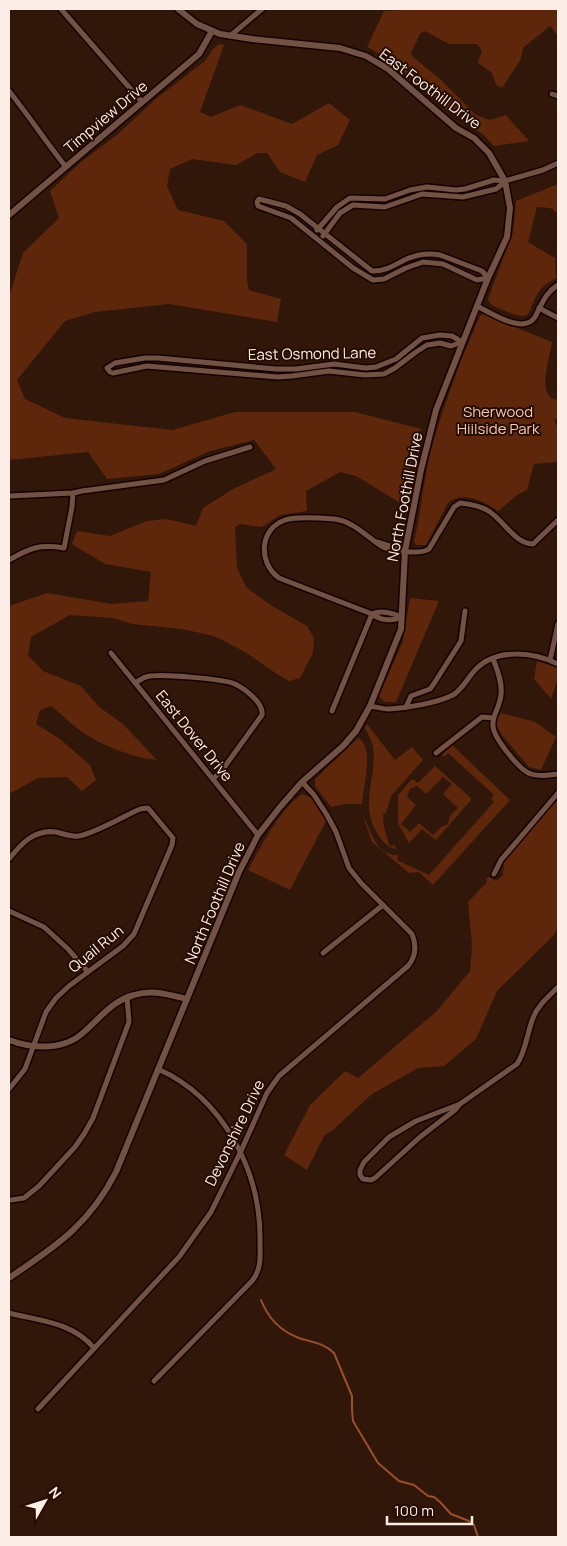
<svg xmlns="http://www.w3.org/2000/svg" width="567" height="1546" font-family="Manrope,sans-serif">
	<rect width="100%" height="100%" fill="#31160a"/>
	<g fill="#5e270c" fill-rule="evenodd">
		<path d="M402 9H558V36L550 26 523 48 521 59 502 88 496 85 492 73 478 63C480 52 486 55 477 44H449L425 31 420 34 411 53 413 57 440 79 476 115 490 120 506 115 529 141 494 146 484 135 448 111 390 60 367 47 384 11 401 10Z"/>
		<path d="M219 44 224 45 200 112 211 117 240 105 292 124 329 103 350 120 338 145 317 155 305 182 280 172 267 153H258L236 165 192 159 170 169 167 186 178 210 224 221 247 244V280L249 290 281 299 277 322 169 304 95 312 65 321 17 380 25 399 65 418 172 430 235 412H355L421 429 414 449 402 504 356 476 340 472 306 491 307 511 280 515 262 527 240 524 235 527 237 568 246 587 269 604 307 626 314 638 313 653 300 678 289 681 277 674 245 652 214 636 182 629 132 624 113 618 70 615 31 637 28 655 43 671 81 686 99 707 123 724 157 760C131 757 99 745 78 729 69 722 60 713 51 706L40 710 36 724 60 739 90 765 96 780 82 791 67 777 38 778 9 794V606L47 593 112 604 148 601 151 572 105 564 72 544 77 531 110 536 147 521 166 519 196 526 203 508 233 489 276 469 254 440 210 451 159 474 107 479 88 452 9 460V296L23 253 59 218 50 191 82 161 118 134 158 97 205 61 213 49Z"/>
		<path d="M558 184V213L550 208 537 207 528 242 555 258 556 278C551 281 544 285 540 290 525 311 537 324 503 310 496 307 490 306 488 299L513 232 516 201Z"/>
		<path d="M483 314 552 342C550 354 541 385 548 394 550 398 554 399 558 400V420L554 419 558 429V462L534 464 527 490 517 495 498 511C485 502 463 490 448 503L426 545H416L414 541C421 513 423 483 430 454 443 407 460 360 480 316Z"/>
		<polygon points="410,598 439,601 396,702 385,702 379,696 403,641"/>
		<polygon points="537,661 558,668 558,678 551,699 534,679"/>
		<polygon points="501,713 535,722 556,737 541,770 529,767 501,734 497,726 497,719"/>
		<path d="M367 724 395 760 412 747 423 760 391 796 386 813 383 814C383 826 386 835 390 846L395 845 396 849C382 848 370 823 369 809 368 788 376 768 373 746 371 740 368 734 365 728Z"/>
		<path d="M358 738C375 746 363 788 362 804H346L331 807 315 786V779Z"/>
		<path d="M452 745 510 800 433 885 419 872 409 873 372 842 362 814C371 829 375 856 398 855L397 860 429 875 494 802 491 799 494 795 448 753 444 757 442 755Z"/>
		<path d="M435 766 471 798V800L436 840 422 829 409 843 398 823V795L412 779 418 783ZM443 777 452 784 443 794 458 808 450 816 448 824 441 827 433 835 420 824H418L410 832 401 824 416 805 407 797 410 789 417 786 426 794Z"/>
		<path d="M302 794 312 798 326 821 290 890 248 870C261 846 280 809 302 794Z"/>
		<polygon points="558,799 558,927 554,935 497,991 476,1039 444,1066 418,1068 372,1094 334,1129 324,1136 307,1170 284,1155 310,1105 345,1071 358,1078 437,1011 470,971 472,945 468,902 487,882 486,878 489,877 496,881 503,875 504,860"/>
	</g>
	<g fill="none" stroke-linecap="round" stroke-linejoin="round">
		<path stroke="#9c4f2b" stroke-width="2" d="M261 1300C268 1318 280 1331 299 1338 311 1342 324 1343 334 1353L352 1396V1410L353 1421 378 1463 399 1481 414 1485 428 1496 434 1497 440 1502 451 1514 469 1521 474 1525 478 1537"/>
		<g stroke="#170200" stroke-width="8">
			<g id="minor">
				<polyline points="61,9 142,102"/>
				<polyline points="230,36 262,9"/>
				<path d="M9 91C29 116 46 142 66 167"/>
				<polyline points="552,94 558,96"/>
				<path d="M259 199 286 206 300 214 372 271C386 272 397 263 409 258 419 254 430 253 440 255L482 271 488 278 477 280 443 264 423 262 406 268 384 279 373 280 353 268 291 218 258 206 257 202Z"/>
				<polyline points="317,230 337,207 350,198 385,199 410,190 427,187 456,190 465,189 494,180 505,181 543,170 558,163"/>
				<polyline points="323,236 340,213 353,205 385,207 422,194 463,197 496,189 505,182"/>
				<path d="M477 306C491 313 524 335 535 317 542 304 545 293 558 285"/>
				<polyline points="539,308 558,318"/>
				<polygon points="440,335 452,336 462,342 451,346 440,343 427,345 416,352 395,368 384,374 365,375 329,371 292,376 278,377 147,366 113,373 110,372 107,368 115,363 145,358 158,358 276,369 296,369 334,364 366,368 376,367 396,359 422,338"/>
				<polyline points="9,496 73,493 82,491 164,480 205,461 250,447"/>
				<polyline points="377,542 402,550"/>
				<path d="M9 560C30 548 39 544 64 548L72 507 73 493"/>
				<path d="M372 614C381 610 393 613 401 617"/>
				<path d="M401 617C393 622 379 620 372 614L279 578C258 563 259 529 285 520 297 516 322 518 335 519 354 522 366 536 381 546 388 551 401 551 410 552 417 552 423 553 429 549L454 507 460 503C469 504 482 506 490 512 505 522 514 543 533 544L558 520"/>
				<polyline points="111,653 258,835"/>
				<path d="M493 659C498 671 504 687 500 700 498 710 492 716 493 726 493 737 520 771 531 774 540 777 549 775 558 774"/>
				<polyline points="550,660 558,624"/>
				<path d="M135 683C139 681 142 678 146 677 157 673 224 679 235 684 245 689 264 703 262 715L223 769 213 779"/>
				<path d="M370 706C376 707 383 709 389 709 407 708 437 703 453 695 463 689 468 677 476 669 497 648 533 652 558 664"/>
				<polyline points="406,707 411,696 430,689 433,685 461,641 465,611"/>
				<polyline points="332,711 372,614"/>
				<polyline points="436,753 482,717 493,718"/>
				<path d="M9 859C21 844 34 829 56 832 64 834 71 837 79 836 96 833 124 816 140 809L148 808 173 838 172 845 134 934 123 946 69 986 56 998 46 1012 25 1069 9 1089"/>
				<polyline points="494,874 501,860 558,793"/>
				<polyline points="9,911 44,927 68,949 88,972"/>
				<polyline points="323,953 383,905"/>
				<path d="M460 1104 455 1110 420 1137 375 1178 371 1180 363 1179 360 1175V1170L364 1162 389 1137 416 1121 460 1104 517 1064C526 1051 527 1033 533 1018 538 1005 548 997 558 987"/>
				<polyline points="11,1200 24,1198 39,1186 75,1147 84,1134 93,1118 129,1022 127,997"/>
				<path d="M9 1313C40 1321 72 1322 94 1348"/>
				<path d="M154 1381 252 1281C262 1269 260 1255 260 1241 261 1171 223 1098 158 1069"/>
				<path d="M38 1409 179 1257 211 1212 241 1151 267 1093 279 1076 408 966C416 956 417 946 412 934L361 883 349 868 336 832 327 815 314 795 302 782"/>
			</g>
		</g>
		<g stroke="#170200" stroke-width="9">
			<g id="tertiary">
				<polyline points="9,215 199,54 212,31"/>
				<path d="M9 1040C33 1049 65 1051 85 1031 101 1017 112 1001 134 995 153 989 169 995 187 999"/>
				<path d="M9 1278C56 1246 89 1225 116 1172L239 872 258 835 280 807 302 782 343 746 356 731 370 706 401 629 405 551 421 470 436 410 488 278 507 237 510 208 505 181 489 153 474 138 456 128 388 69 366 56 340 48 252 39 220 34 197 24 178 9"/>
			</g>
		</g>
		<use href="#minor" stroke="#725245" stroke-width="5"/>
		<use href="#tertiary" stroke="#725245" stroke-width="6"/>
	</g>
	<g text-anchor="middle" stroke-width="4" stroke-linejoin="round" paint-order="stroke">
		<g font-size="15" fill="#fdede7" stroke="#260d03">
			<text transform="translate(430 89) rotate(37)" y="5">East Foothill Drive</text>
			<text transform="translate(106 117) rotate(-40)" y="5">Timpview Drive</text>
			<text transform="translate(312 354) rotate(-1)" y="5">East Osmond Lane</text>
			<text transform="translate(405 497) rotate(-79)" y="5">North Foothill Drive</text>
			<text transform="translate(194 736) rotate(51)" y="5">East Dover Drive</text>
			<text transform="translate(215 903) rotate(-67)" y="5">North Foothill Drive</text>
			<text transform="translate(96 949) rotate(-39)" y="5">Quail Run</text>
			<text transform="translate(235 1133) rotate(-64)" y="5">Devonshire Drive</text>
		</g>
		<g font-size="15" fill="#f5c8b5" stroke="#260d03">
			<text x="498" y="417">Sherwood<tspan x="498" dy="17">Hiilside Park</tspan></text>
		</g>
	</g>
	<rect width="567" height="1546" fill="none" stroke="#fdede7" stroke-width="20"/>
	<g transform="translate(45 1501) rotate(51)" stroke="#260d03" stroke-width="4" paint-order="stroke">
	<path d="M0-4L9 19L0 12L-9 19Z" fill="#fdede7"/>
	<text y="-8" font-size="14" font-weight="bold" text-anchor="middle" fill="#fdede7">N</text>
	</g>
	<path d="M387 1516v8h85v-8" fill="none" stroke="#fdede7" stroke-width="2.5"/>
	<text x="394" y="1516" font-size="15" fill="#fdede7" stroke="#260d03" stroke-width="4" paint-order="stroke">100 m</text>
</svg>
